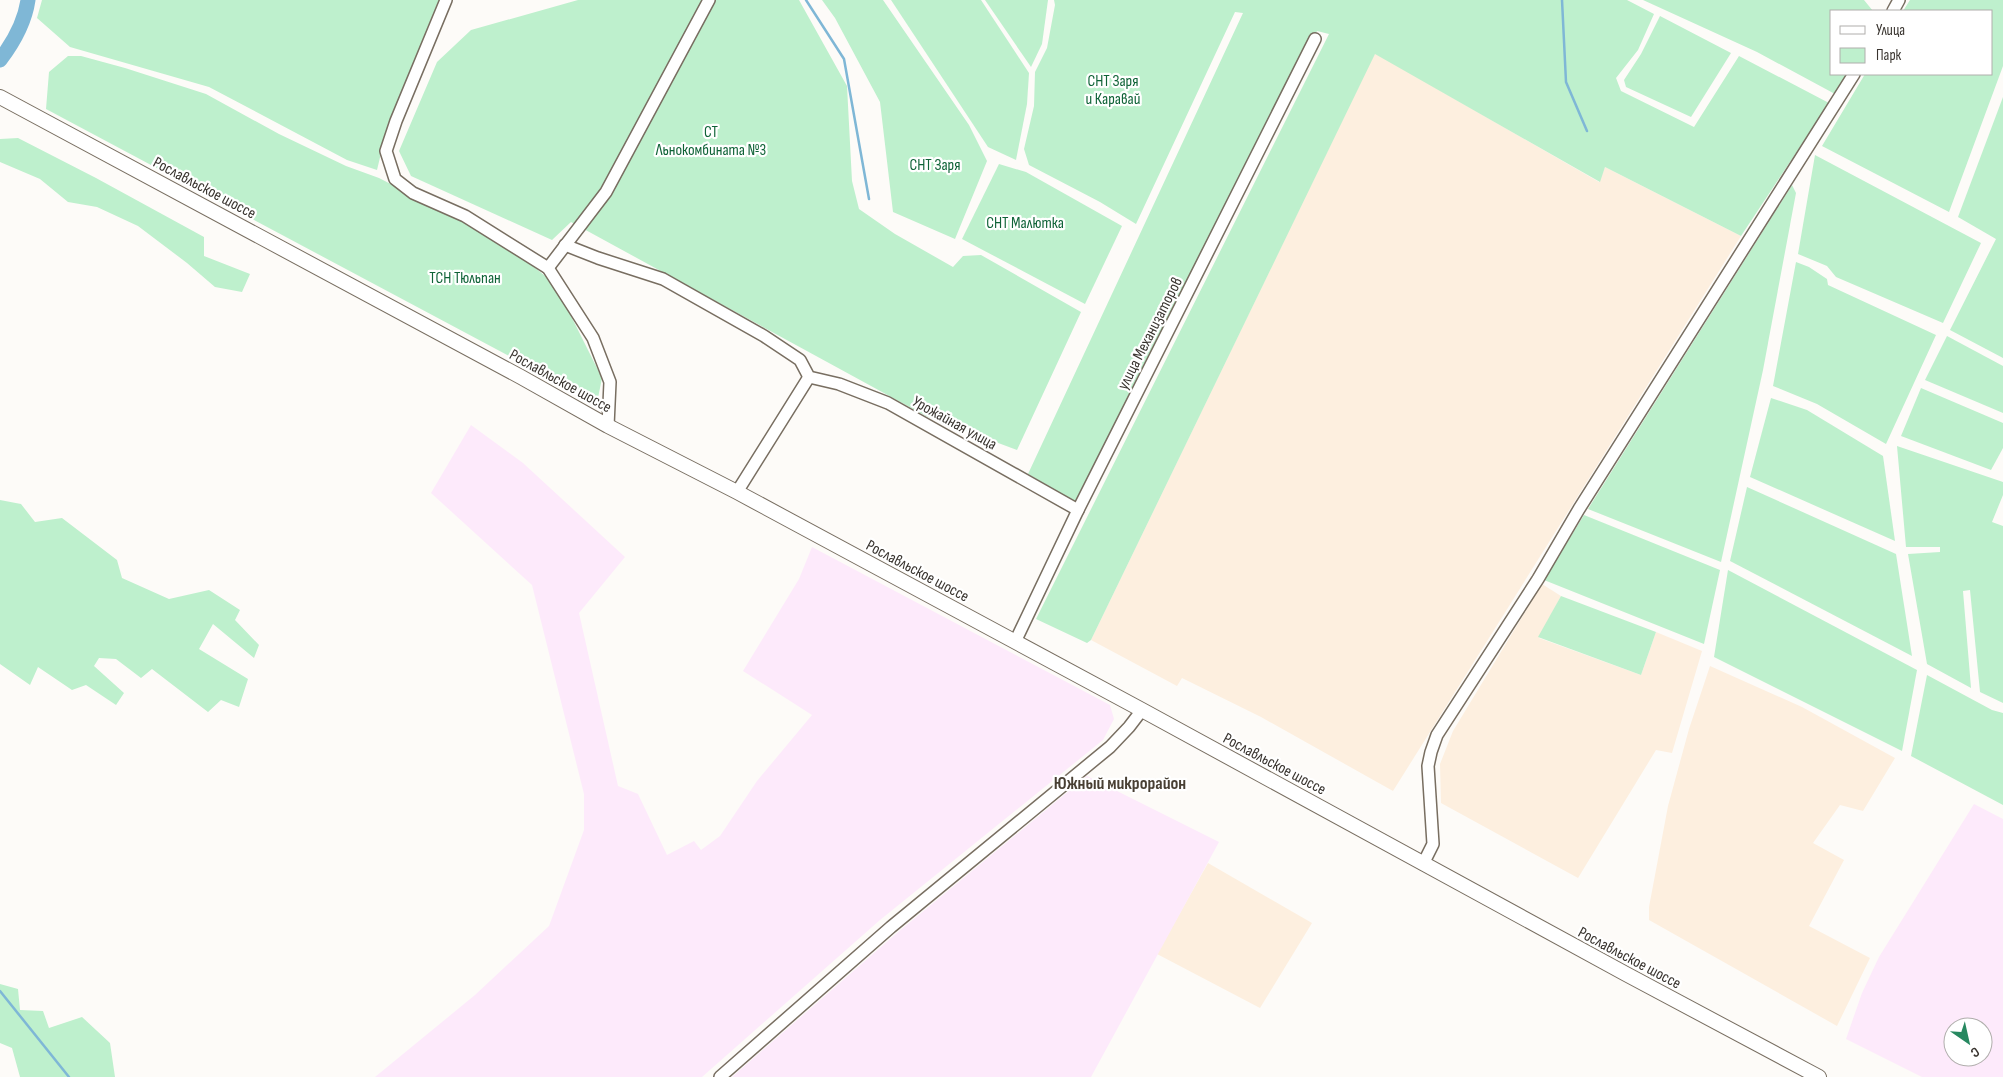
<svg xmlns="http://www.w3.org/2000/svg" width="2003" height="1077" font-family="'Sofia Sans Condensed',sans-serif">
	<rect width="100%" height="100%" fill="#fdfbf8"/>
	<g fill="#fdefdf">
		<polygon points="1375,53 1599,182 1605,167 1741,236 1393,791 1261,717 1182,678 1177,686 1091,640"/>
		<polygon points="1542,584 1561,596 1539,638 1641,675 1656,632 1702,651 1672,753 1656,750 1578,878 1441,803 1440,764 1453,731"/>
		<polygon points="1710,666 1802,707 1895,758 1863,811 1840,805 1813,843 1844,860 1809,926 1870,958 1837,1026 1649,920 1649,907 1668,806 1689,729"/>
		<polygon points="1208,863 1312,923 1260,1008 1157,954"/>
	</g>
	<g fill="#fdeafb" fill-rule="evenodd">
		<polygon points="471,425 523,463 625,557 579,613 618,786 638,794 667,855 694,841 701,850 720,836 757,781 812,715 743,671 799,579 812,547 1110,705 1114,719 1103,740 880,920 702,1077 375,1077 475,995 549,926 584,830 584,794 532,585 431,493"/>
		<polygon points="1087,776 1219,842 1091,1077 732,1077 897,933"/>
		<path d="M1974 804 2003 819V1077H1922L1846 1039 1862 993 1879 957ZM1953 1027H1983V1057H1953Z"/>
	</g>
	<g fill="#bef0cd">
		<polygon points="42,0 439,0 388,124 377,170 347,160 209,87 70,47 37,18"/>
		<polygon points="578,0 799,0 847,86 852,181 859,209 895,234 953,267 963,256 981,255 1081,312 1017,450 926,416 571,222 552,240 411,176 399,151 437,62 471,30"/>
		<polygon points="822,0 883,0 969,125 987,161 955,239 893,212 880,102 835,18"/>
		<polygon points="891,0 981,0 1029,73 1027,104 1016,160 988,147"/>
		<polygon points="985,0 1048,0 1042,44 1031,67"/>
		<polygon points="1054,0 1627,0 1654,14 1638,50 1616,78 1621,91 1694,127 1739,56 1829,103 1741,236 1605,167 1600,182 1375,54 1091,640 1087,643 1036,619 1329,34 1317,31 1082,506 1028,474 1243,13 1235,12 1136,224 1100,202 1029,165 1024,149 1034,106 1035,72 1047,48 1055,5"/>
		<polygon points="1643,0 1864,0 1873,11 1832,11 1832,74 1846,74 1835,94 1757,52"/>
		<polygon points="1910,0 2003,0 2003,66 1949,212 1822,146 1865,74 1992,74 1992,11 1903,11"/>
		<polygon points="1660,16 1731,53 1691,117 1626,87 1624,80 1641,54"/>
		<polygon points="68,56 81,56 125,68 206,94 279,134 346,166 379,178 502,241 555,284 602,378 597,403 46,109 49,72"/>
		<polygon points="2003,97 2003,358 1950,330 1996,239 1958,217"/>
		<polygon points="18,138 96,178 204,237 204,256 250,274 242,292 215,287 187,263 138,226 97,207 68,202 40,179 0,162 0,139"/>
		<polygon points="1815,155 1981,243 1943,323 1836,277 1827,266 1798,254"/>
		<polygon points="999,164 1026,172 1122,226 1085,304 962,239"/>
		<polygon points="1792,185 1796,193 1763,370 1721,562 1588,509"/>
		<polygon points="1796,262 1809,267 1827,279 1828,285 1936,335 1886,444 1817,404 1773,386"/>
		<polygon points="1947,336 2003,366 2003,413 1925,380"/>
		<polygon points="1921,388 2003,423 2003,448 1991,470 1901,436"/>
		<polygon points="1771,398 1807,410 1883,456 1895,541 1750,477"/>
		<polygon points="1897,446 2003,482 2003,495 1992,522 2003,526 2003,703 1980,692 1970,590 1963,591 1971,688 1927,664 1908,554 1940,552 1940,547 1906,547"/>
		<polygon points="1747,487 1896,554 1912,656 1730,561"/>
		<polygon points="0,500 21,504 35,522 62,518 117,560 122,578 169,599 209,590 240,610 235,620 259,645 254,658 213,624 199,649 248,679 239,707 221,700 208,712 152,669 141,678 116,659 99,658 94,666 124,693 116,705 86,685 72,690 38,667 30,685 0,664"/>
		<polygon points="1584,515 1720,570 1704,644 1544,580"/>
		<polygon points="1728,570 1917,670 1902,751 1714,657"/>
		<polygon points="1561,596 1656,632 1641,675 1538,637"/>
		<polygon points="1927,675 1992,710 2003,713 2003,805 1911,756"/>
		<polygon points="0,984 18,989 20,1010 43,1011 49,1028 82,1017 110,1043 115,1077 20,1077 12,1048 0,1043"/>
	</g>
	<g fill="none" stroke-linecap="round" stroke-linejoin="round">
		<g stroke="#7fb7d6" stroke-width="2.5">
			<polyline points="806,0 844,59 869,199"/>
			<polyline points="1562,0 1566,82 1587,131"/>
			<polyline points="0,991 69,1077"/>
		</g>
		<path stroke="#7fb7d6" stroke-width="15" d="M0 60C13 43 25 21 28 0"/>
		<g stroke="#786e61" stroke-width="14">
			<g id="minor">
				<polyline points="446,0 396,121 386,151 395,179 413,193 465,216 548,268 593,338 610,382 608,426"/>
				<polyline points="1893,11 1899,0"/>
				<polyline points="565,245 598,258 663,279 764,336 800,360 809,377 839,384 888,403 1078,510"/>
				<polyline points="548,268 606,192 709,0"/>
				<polyline points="737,492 809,377"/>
				<polyline points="1015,642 1078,510 1315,39"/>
				<polyline points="1423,864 1433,844 1428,766 1431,752 1437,735 1538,579 1579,509 1854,74"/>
				<polyline points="720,1077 891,927 1110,747 1129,727 1142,710"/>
			</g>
		</g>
		<g stroke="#786e61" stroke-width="16">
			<polyline id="major" points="0,97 521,377 608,426 737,492 1142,710 1626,974 1819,1077"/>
		</g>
		<use href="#minor" stroke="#fff" stroke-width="11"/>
		<use href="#major" stroke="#fff" stroke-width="14"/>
	</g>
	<g text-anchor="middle" stroke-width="4.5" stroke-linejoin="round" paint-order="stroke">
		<g font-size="16" fill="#0f6337" stroke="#fff">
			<text x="1113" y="86">СНТ Заря<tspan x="1113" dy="18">и Каравай</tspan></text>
			<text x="711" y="137">СТ<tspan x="711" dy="18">Льнокомбината №3</tspan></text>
			<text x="935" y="170">СНТ Заря</text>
			<text x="1025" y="228">СНТ Малютка</text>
			<text x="465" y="283">ТСН Тюльпан</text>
		</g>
		<g font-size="16" fill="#39342f" stroke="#fff">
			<text transform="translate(205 187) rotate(28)" y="6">Рославльское шоссе</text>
			<text transform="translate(1149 333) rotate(-63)" y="6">улица Механизаторов</text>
			<text transform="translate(561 380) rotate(29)" y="6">Рославльское шоссе</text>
			<text transform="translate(955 422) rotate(29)" y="6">Урожайная улица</text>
			<text transform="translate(918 570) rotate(28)" y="6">Рославльское шоссе</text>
			<text transform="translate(1275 763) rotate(28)" y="6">Рославльское шоссе</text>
			<text transform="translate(1630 957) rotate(28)" y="6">Рославльское шоссе</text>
		</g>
		<g font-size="18" font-weight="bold" fill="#483f33" stroke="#fff">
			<text x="1120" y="789">Южный микрорайон</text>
		</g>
	</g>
	<rect x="1830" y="10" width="162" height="65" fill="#ffffff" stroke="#b0aeac"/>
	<rect x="1840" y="26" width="25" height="8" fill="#ffffff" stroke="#b0aeac"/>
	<text x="1876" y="35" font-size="15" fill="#39342f">Улица</text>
	<rect x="1840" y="48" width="25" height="15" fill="#bef0cd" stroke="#b0aeac"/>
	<text x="1876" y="60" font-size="15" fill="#39342f">Парк</text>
	<g transform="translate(1968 1042) rotate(146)"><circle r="24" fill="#ffffff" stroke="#b0aeac"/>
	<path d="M0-4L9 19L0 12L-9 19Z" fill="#278860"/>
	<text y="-8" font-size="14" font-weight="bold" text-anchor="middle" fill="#39342f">С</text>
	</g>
</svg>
